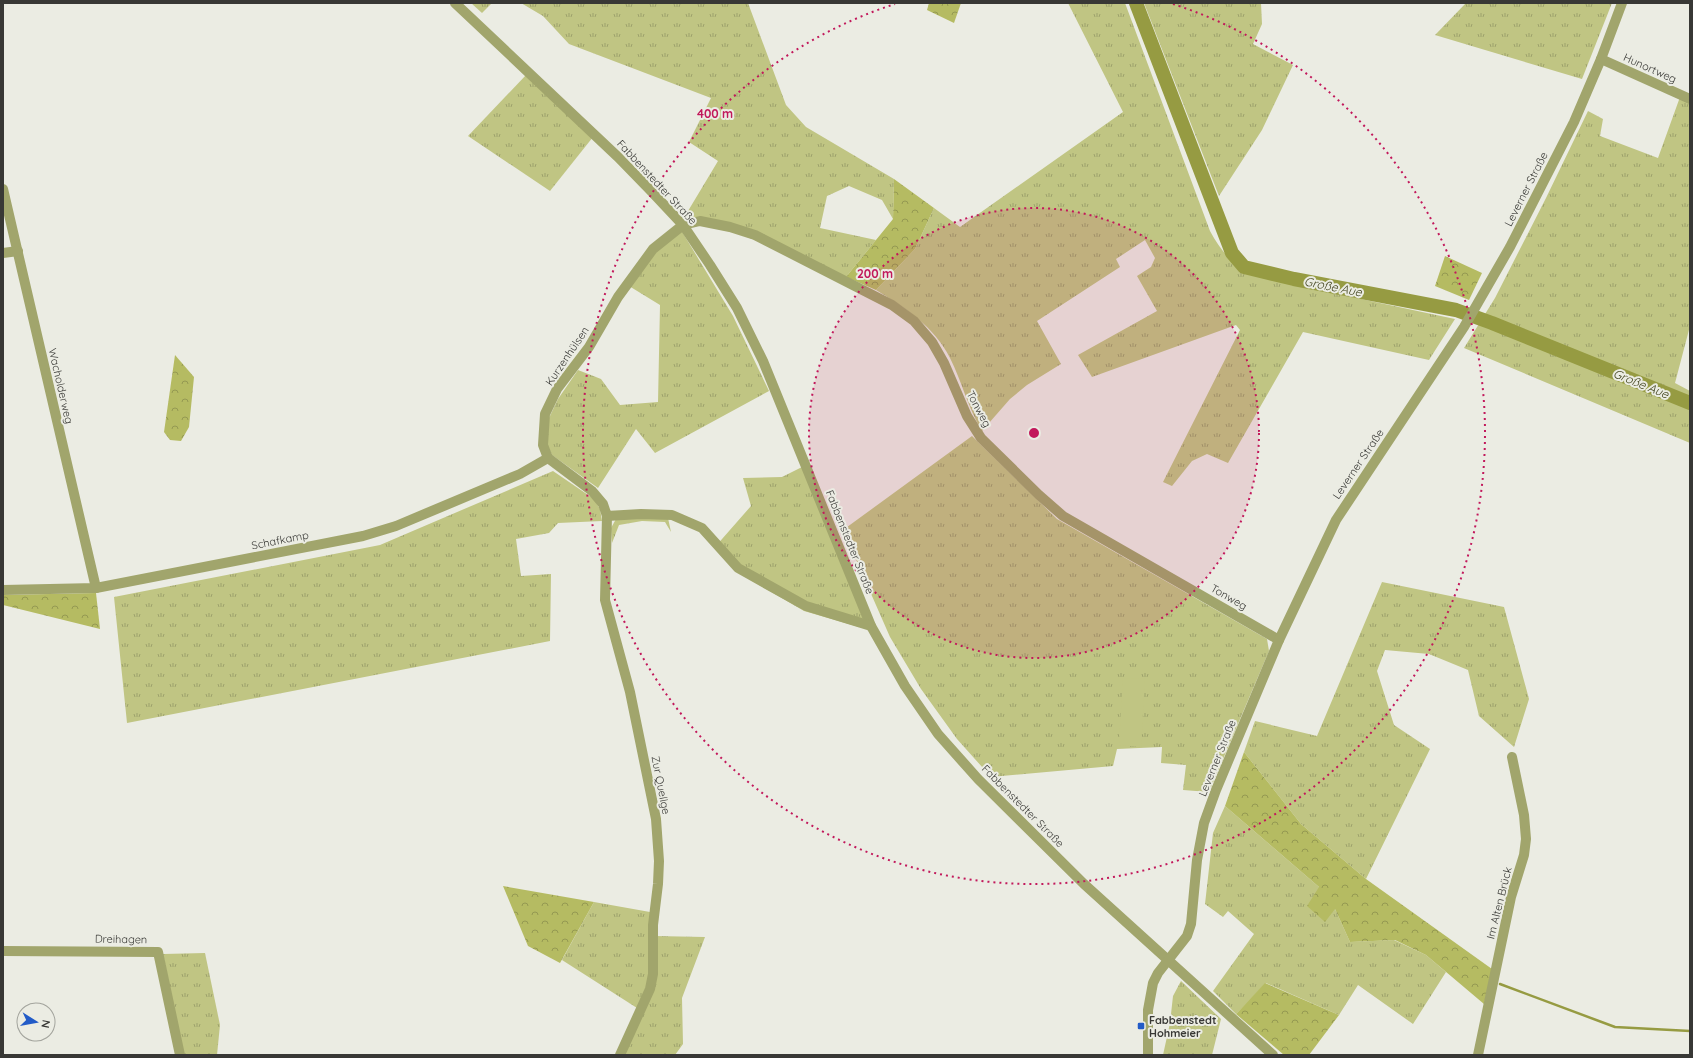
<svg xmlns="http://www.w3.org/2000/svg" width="1693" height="1058" font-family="Quicksand,sans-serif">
	<defs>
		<pattern id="grass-tufts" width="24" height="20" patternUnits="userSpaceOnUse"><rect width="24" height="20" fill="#c0c583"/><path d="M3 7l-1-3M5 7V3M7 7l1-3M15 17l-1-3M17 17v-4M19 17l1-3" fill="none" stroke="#9da16c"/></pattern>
		<pattern id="forest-crowns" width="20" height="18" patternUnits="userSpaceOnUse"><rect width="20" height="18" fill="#b5bb62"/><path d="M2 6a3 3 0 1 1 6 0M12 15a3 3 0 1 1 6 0" fill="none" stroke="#949952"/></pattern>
	</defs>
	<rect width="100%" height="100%" fill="#ebece3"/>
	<g fill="url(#grass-tufts)">
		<polygon points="471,3 492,3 482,13"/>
		<polygon points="521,3 748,3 786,105 806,127 894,179 893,219 882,200 849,186 827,196 820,228 876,240 846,277 700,218 687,217 685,216 718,161 689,142 711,98 569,44 543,16"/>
		<path d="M1068 3H1125L1210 231C1225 259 1241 272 1272 280L1455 319 1429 360 1303 332 1228 463 1207 454 1192 461 1172 486 1163 482 1240 330 1236 325 1092 377 1078 355 1157 311 1137 276 1151 267 1155 258 1145 240 1116 259 1120 267 1037 321 1061 364 1027 385 1010 399 982 431C968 408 962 382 950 358 935 327 904 307 876 290L915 249 934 208 960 227 1123 112Z"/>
		<polygon points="1144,3 1261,3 1262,24 1253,44 1293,65 1262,130 1219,196"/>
		<polygon points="1466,3 1612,3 1582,79 1435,35"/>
		<polygon points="527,74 593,137 550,191 468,136"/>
		<polygon points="1680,97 1690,102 1690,326 1675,383 1690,391 1690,443 1464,348 1495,298 1546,198 1588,111 1603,119 1600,136 1658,158"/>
		<polygon points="681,230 733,316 769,391 655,453 636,429 598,488 552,455 547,444 548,420 558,399 578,370 601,379 620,405 658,402 660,305 629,286 657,251"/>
		<polygon points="972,436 1057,519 1267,639 1269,651 1209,792 1183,790 1186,765 1161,763 1162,747 1117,749 1113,766 991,777 957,739 921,689 890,637 843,530"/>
		<polygon points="802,467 864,619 859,627 804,611 749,579 715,547 751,506 743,478 782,477"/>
		<polygon points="553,471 594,499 600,509 602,521 558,523 549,533 516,539 521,576 551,574 550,641 127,723 114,597 380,545"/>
		<polygon points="668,518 671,532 665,522 642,521 619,525 612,543 611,528 616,519"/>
		<polygon points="1382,582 1504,607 1529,699 1514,747 1479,716 1468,670 1429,654 1385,650 1377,671 1394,725 1430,749 1366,879 1301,824 1244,752 1255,721 1317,736"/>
		<polygon points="1225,806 1319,887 1335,909 1350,942 1394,940 1426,955 1446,972 1413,1024 1358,985 1339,1015 1266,983 1236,1014 1213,991 1254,934 1228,911 1223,917 1205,904 1213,833"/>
		<polygon points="594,902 650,912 650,968 647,985 637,1008 562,960"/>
		<polygon points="655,936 705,937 682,998 683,1044 675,1055 623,1055 652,990"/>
		<polygon points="205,953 220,1025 217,1055 184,1055 163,954"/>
		<polygon points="1181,981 1221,1019 1212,1055 1163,1055 1170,1023 1173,996"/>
	</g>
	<g fill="url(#forest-crowns)">
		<polygon points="929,3 961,3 954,23 927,10"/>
		<polygon points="894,179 934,208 915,249 876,290 846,277 893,219"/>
		<polygon points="1445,256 1482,273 1469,300 1435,286"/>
		<polygon points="175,355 194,377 189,427 181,441 170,440 164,432"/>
		<polygon points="96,593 100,629 3,605 3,595"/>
		<polygon points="1244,752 1301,824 1366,879 1492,969 1484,1004 1426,955 1395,940 1350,942 1335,909 1325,922 1307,906 1319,887 1225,806"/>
		<polygon points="503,886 594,902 560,963 528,946"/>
		<polygon points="1265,983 1339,1015 1309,1055 1284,1055 1236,1014"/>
	</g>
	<polygon fill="#c0c583" points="1123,678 1145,679 1141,747 1119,745"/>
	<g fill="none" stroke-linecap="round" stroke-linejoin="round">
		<polyline stroke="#969b42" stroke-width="2.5" points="1500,984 1615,1027 1690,1031"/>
		<polyline stroke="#969b42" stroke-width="14" points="1136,3 1232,253 1244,267 1294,279 1456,310 1492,323 1690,403"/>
		<g stroke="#a1a56c" stroke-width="10">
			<polyline points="455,3 618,157 652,192 683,225 710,265 737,308 763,361 871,626 905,686 938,734 978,779 1084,884 1273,1055"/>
			<polyline points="1601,59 1690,99"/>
			<polyline points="3,189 96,588"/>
			<polyline points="3,253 18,251"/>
			<polyline points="607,516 605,600 630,692 656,819 659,861 658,884 653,925 653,974 650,989 620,1055"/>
			<polyline points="3,590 96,588 363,536 396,526 520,474 548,458"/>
			<polyline points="871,626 806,606 738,568 702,528 672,515 641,514 607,516 603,504 592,491 548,458 543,445 545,414 557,389 589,347 618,297 653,249 683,225 700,221 730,227 755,235 892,305 914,321 932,342 944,363 967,416 981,438 1039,495 1063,516 1279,640"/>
			<polyline points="3,951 158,952 180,1055"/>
			<polyline points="1148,1055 1148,1010 1153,983 1158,973 1187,936 1191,924 1197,860 1204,823 1216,790 1279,640 1336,520 1464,327 1510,247 1574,122 1601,59 1622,3"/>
			<polyline points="1478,1055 1511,897 1524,855 1526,839 1524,815 1512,757"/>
		</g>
	</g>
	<circle cx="1034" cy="433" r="225" fill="#c2185b" fill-opacity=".12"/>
	<g fill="none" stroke="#c2185b" stroke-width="2" stroke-dasharray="2 4">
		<circle cx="1034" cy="433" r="225"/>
		<path d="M1173 4A451 451 0 1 1 895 4"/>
	</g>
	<rect fill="#225bc7" stroke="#ebece3" stroke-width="1.5" x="1137" y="1022" width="8" height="8" rx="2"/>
	<g text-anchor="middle" stroke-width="4" stroke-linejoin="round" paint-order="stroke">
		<g font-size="11" fill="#383835" stroke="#ebece3">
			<text transform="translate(1650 68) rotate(24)" y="4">Hunortweg</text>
			<text transform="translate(657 182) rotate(47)" y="4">Fabbenstedter Straße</text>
			<text transform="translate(1526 189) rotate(-63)" y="4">Leverner Straße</text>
			<text transform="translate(567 356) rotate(-56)" y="4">Kurzenhülsen</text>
			<text transform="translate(61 386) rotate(77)" y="4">Wacholderweg</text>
			<text transform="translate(979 409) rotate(62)" y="4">Tonweg</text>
			<text transform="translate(1358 464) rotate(-56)" y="4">Leverner Straße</text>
			<text transform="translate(280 540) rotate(-11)" y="4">Schafkamp</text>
			<text transform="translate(850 542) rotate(68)" y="4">Fabbenstedter Straße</text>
			<text transform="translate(1229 597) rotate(30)" y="4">Tonweg</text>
			<text transform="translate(1217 758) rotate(-68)" y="4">Leverner Straße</text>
			<text transform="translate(661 785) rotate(79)" y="4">Zur Quellge</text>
			<text transform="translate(1023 806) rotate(45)" y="4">Fabbenstedter Straße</text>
			<text transform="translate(1499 903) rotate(-76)" y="4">Im Alten Brück</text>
			<text transform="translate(121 939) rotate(1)" y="4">Dreihagen</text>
		</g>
		<g font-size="11" font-weight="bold" fill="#383835" stroke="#ebece3" text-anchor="start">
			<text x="1149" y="1024">Fabbenstedt<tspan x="1149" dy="13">Hohmeier</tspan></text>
		</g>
		<g font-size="12" font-style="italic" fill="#42441e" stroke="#ebece3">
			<text transform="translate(1333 287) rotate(11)" y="4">Große Aue</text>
			<text transform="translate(1641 384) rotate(22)" y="4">Große Aue</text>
		</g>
	</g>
	<circle cx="1034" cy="433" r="6" fill="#c2185b" stroke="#ebece3" stroke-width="2"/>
	<g font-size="12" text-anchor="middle" font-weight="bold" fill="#c2185b" stroke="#ebece3" stroke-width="4" stroke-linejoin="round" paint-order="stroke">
		<text x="715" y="118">400 m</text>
		<text x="875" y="278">200 m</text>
	</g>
	<rect width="1693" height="1058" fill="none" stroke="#383835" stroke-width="8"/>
	<g transform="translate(36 1022) rotate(101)"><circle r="19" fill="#ebece3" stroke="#a3a49d"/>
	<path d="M0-3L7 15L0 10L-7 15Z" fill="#225bc7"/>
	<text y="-6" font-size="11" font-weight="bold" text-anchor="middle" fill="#383835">N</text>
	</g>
</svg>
